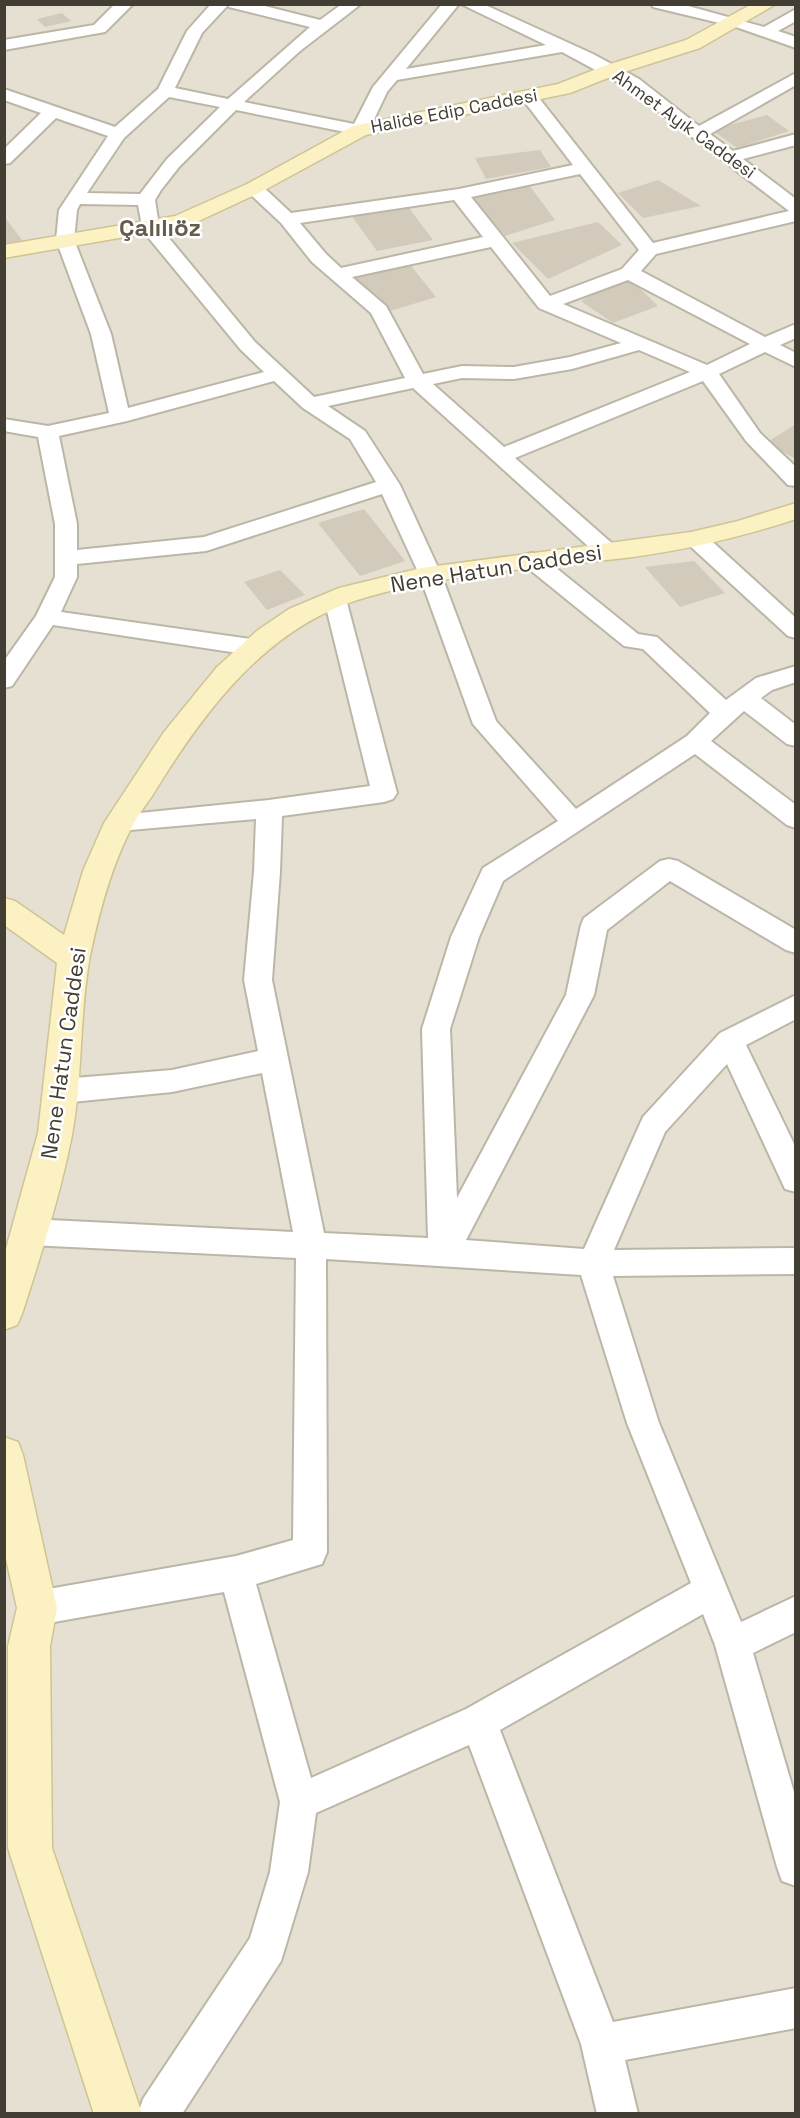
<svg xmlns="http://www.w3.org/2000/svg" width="800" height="2118" font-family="'Space Grotesk',sans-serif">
	<rect width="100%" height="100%" fill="#f1eee4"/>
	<rect fill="#e5e0d2" x="5" y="5" width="790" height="2108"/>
	<g fill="#d2caba">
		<polygon points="62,13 71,21 45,27 37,19"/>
		<polygon points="767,115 789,131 737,148 712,130"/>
		<polygon points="540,150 551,167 486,179 475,158"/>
		<polygon points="658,180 701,206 643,218 618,193"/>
		<polygon points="529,185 555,220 505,236 470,195"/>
		<polygon points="406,204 433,240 377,251 351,215"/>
		<polygon points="6,219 22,240 4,244"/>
		<polygon points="598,222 622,245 548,279 512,243"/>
		<polygon points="408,262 436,297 387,312 347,276"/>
		<polygon points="628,277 658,306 613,323 581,301"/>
		<polygon points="796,424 796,459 766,443"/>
		<polygon points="364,509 405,561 360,576 318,523"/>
		<polygon points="694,561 725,593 680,607 645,567"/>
		<polygon points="280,570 305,595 267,610 244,582"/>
	</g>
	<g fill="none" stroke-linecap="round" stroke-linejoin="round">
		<g stroke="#bcb6a7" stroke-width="4">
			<g id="street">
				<polygon points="115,4 133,4 105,32 4,50 4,40 94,25"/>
				<path d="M211 4H257L320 20 342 4H361L300 51 244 102 354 124 373 87 442 4H459L406 69 546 45 461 4H483L593 54 639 79 699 126 796 73V85L710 134 733 151 796 134V145L743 159 796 199V221L656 254 641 271 765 337 796 324V338L780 345 796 353V367L765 352 719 374 760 433 796 467V486L788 485 746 441 703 381 515 458 615 546 618 551 615 556 607 558 599 556 413 388 328 406 365 431 400 485 441 574 496 721 576 809 687 736 710 713 643 649 624 646 524 565 521 560 524 555 532 553 540 555 638 634 657 637 726 700 756 678 796 666V682L772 690 761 698 796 725V746L787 744 744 711 711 741 796 805V828L787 825 695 754 503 881 479 937 450 1029 457 1198 566 995 581 925 584 918 660 861 669 859 678 861 796 930V953L786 950 670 881 607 930 594 995 466 1240 584 1249 643 1117 720 1033 796 995V1019L746 1045 796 1148V1192L785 1189 727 1064 665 1132 614 1250 796 1248V1274L613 1276 659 1423 741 1622 796 1596V1632L753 1653 796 1799V1886L782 1881 777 1867 715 1645 703 1614 500 1730 613 2022 796 1988V2028L625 2060 638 2114H597L581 2044 469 1745 316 1813 308 1872 281 1961 182 2114H138L143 2099 250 1938 270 1872 280 1802 224 1592 37 1625 25 1620 19 1608 25 1596 37 1591 236 1556 293 1540 296 1258 30 1245 19 1241 15 1232 19 1223 30 1219 293 1232 262 1073 172 1092 62 1103 52 1099 48 1091 52 1083 62 1079 172 1070 258 1051 244 980 254 872 256 819 119 831 110 828 106 822 110 816 269 800 370 786 324 599 327 594 335 592 343 594 346 599 397 793 393 799 384 802 282 816 280 872 272 980 324 1233 428 1238 422 1029 451 937 483 868 558 821 473 724 419 574 382 494 206 551 77 564V577L61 612 257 640 265 643 269 648 265 653 257 656 53 625 12 686 4 688V661L36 616 55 577V524L38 437 4 431V419L48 426 109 413 91 334 56 240 59 210 108 136 56 118 10 163 4 164V149L41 113 4 100V89L115 127 158 89 187 31ZM228 5 229 7 310 27 228 99 175 88 202 33ZM562 52 627 87 789 211 653 243 535 93 529 92 521 97 573 165 459 189 291 213 260 184H248L245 188 248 192 281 223 312 262 371 313 405 378 314 397 255 342 159 226 155 200 161 190 179 167 236 110 360 135 366 134 369 130 387 92 397 80ZM169 97 220 107 167 159 140 194 87 193 124 138ZM580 174 639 250 622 269 550 296 471 197ZM454 200 483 237 341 268 326 254 300 223ZM80 204 138 205 143 231 241 350 264 372 128 408 111 334 74 240 77 210ZM491 247 539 308 621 343 570 357 514 367 462 366 423 374 386 306 352 277ZM628 280 750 344 707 365 563 304ZM639 350 690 372 504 447 433 384 462 378 514 379 572 369ZM274 381 303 408 350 439 376 482 204 537 77 550V524L59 436 127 421ZM326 1259 581 1275 627 1423 691 1583 466 1709 311 1778 256 1584 322 1564 327 1552Z"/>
				<polygon points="651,4 681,4 764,27 796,9 796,21 778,31 796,37 796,48 736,27 653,7"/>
				<polygon points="697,533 705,535 796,618 796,638 788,636 689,545 686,540 689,535"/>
			</g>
		</g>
		<g stroke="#d0c395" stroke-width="3">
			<g id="secondary">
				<polygon points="752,4 776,4 700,48 618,74 570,93 366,135 261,192 188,226 4,258 4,245 175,216 247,184 353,126 558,84 604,66 686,40"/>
				<path d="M796 503V519C742 537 689 549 633 557 545 568 454 572 367 597 267 625 204 711 152 796 146 805 139 813 134 823 112 863 99 912 90 956 79 1015 83 1076 72 1135 60 1196 41 1255 22 1314L17 1325 4 1330V1256L38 1133 57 963 4 925V898L15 901 64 935 83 871 104 823 164 732 217 667 258 630 289 609 339 588 421 568 691 532 738 521Z"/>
				<polygon points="4,1437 18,1442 23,1455 57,1608 50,1646 52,1848 142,2114 94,2114 8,1848 8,1646 17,1608 4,1550"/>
			</g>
		</g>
		<use href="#street" fill="#fff" fill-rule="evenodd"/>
		<use href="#secondary" fill="#fcf1c3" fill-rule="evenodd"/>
	</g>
	<g text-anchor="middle" stroke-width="5" stroke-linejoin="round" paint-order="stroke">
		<g font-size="18" fill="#433e34" stroke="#fff">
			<text transform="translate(454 111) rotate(-11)" y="6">Halide Edip Caddesi</text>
			<text transform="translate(684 124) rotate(36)" y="6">Ahmet Ayık Caddesi</text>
		</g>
		<g font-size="22" fill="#433e34" stroke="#fff">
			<text transform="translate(496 568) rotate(-9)" y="8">Nene Hatun Caddesi</text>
			<text transform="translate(63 1053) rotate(-82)" y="8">Nene Hatun Caddesi</text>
		</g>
		<g font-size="24" font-weight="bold" fill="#655c4c" stroke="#fff">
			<text x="160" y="236">Çalılıöz</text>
		</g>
	</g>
	<rect width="800" height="2118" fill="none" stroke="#433e34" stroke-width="12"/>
</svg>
